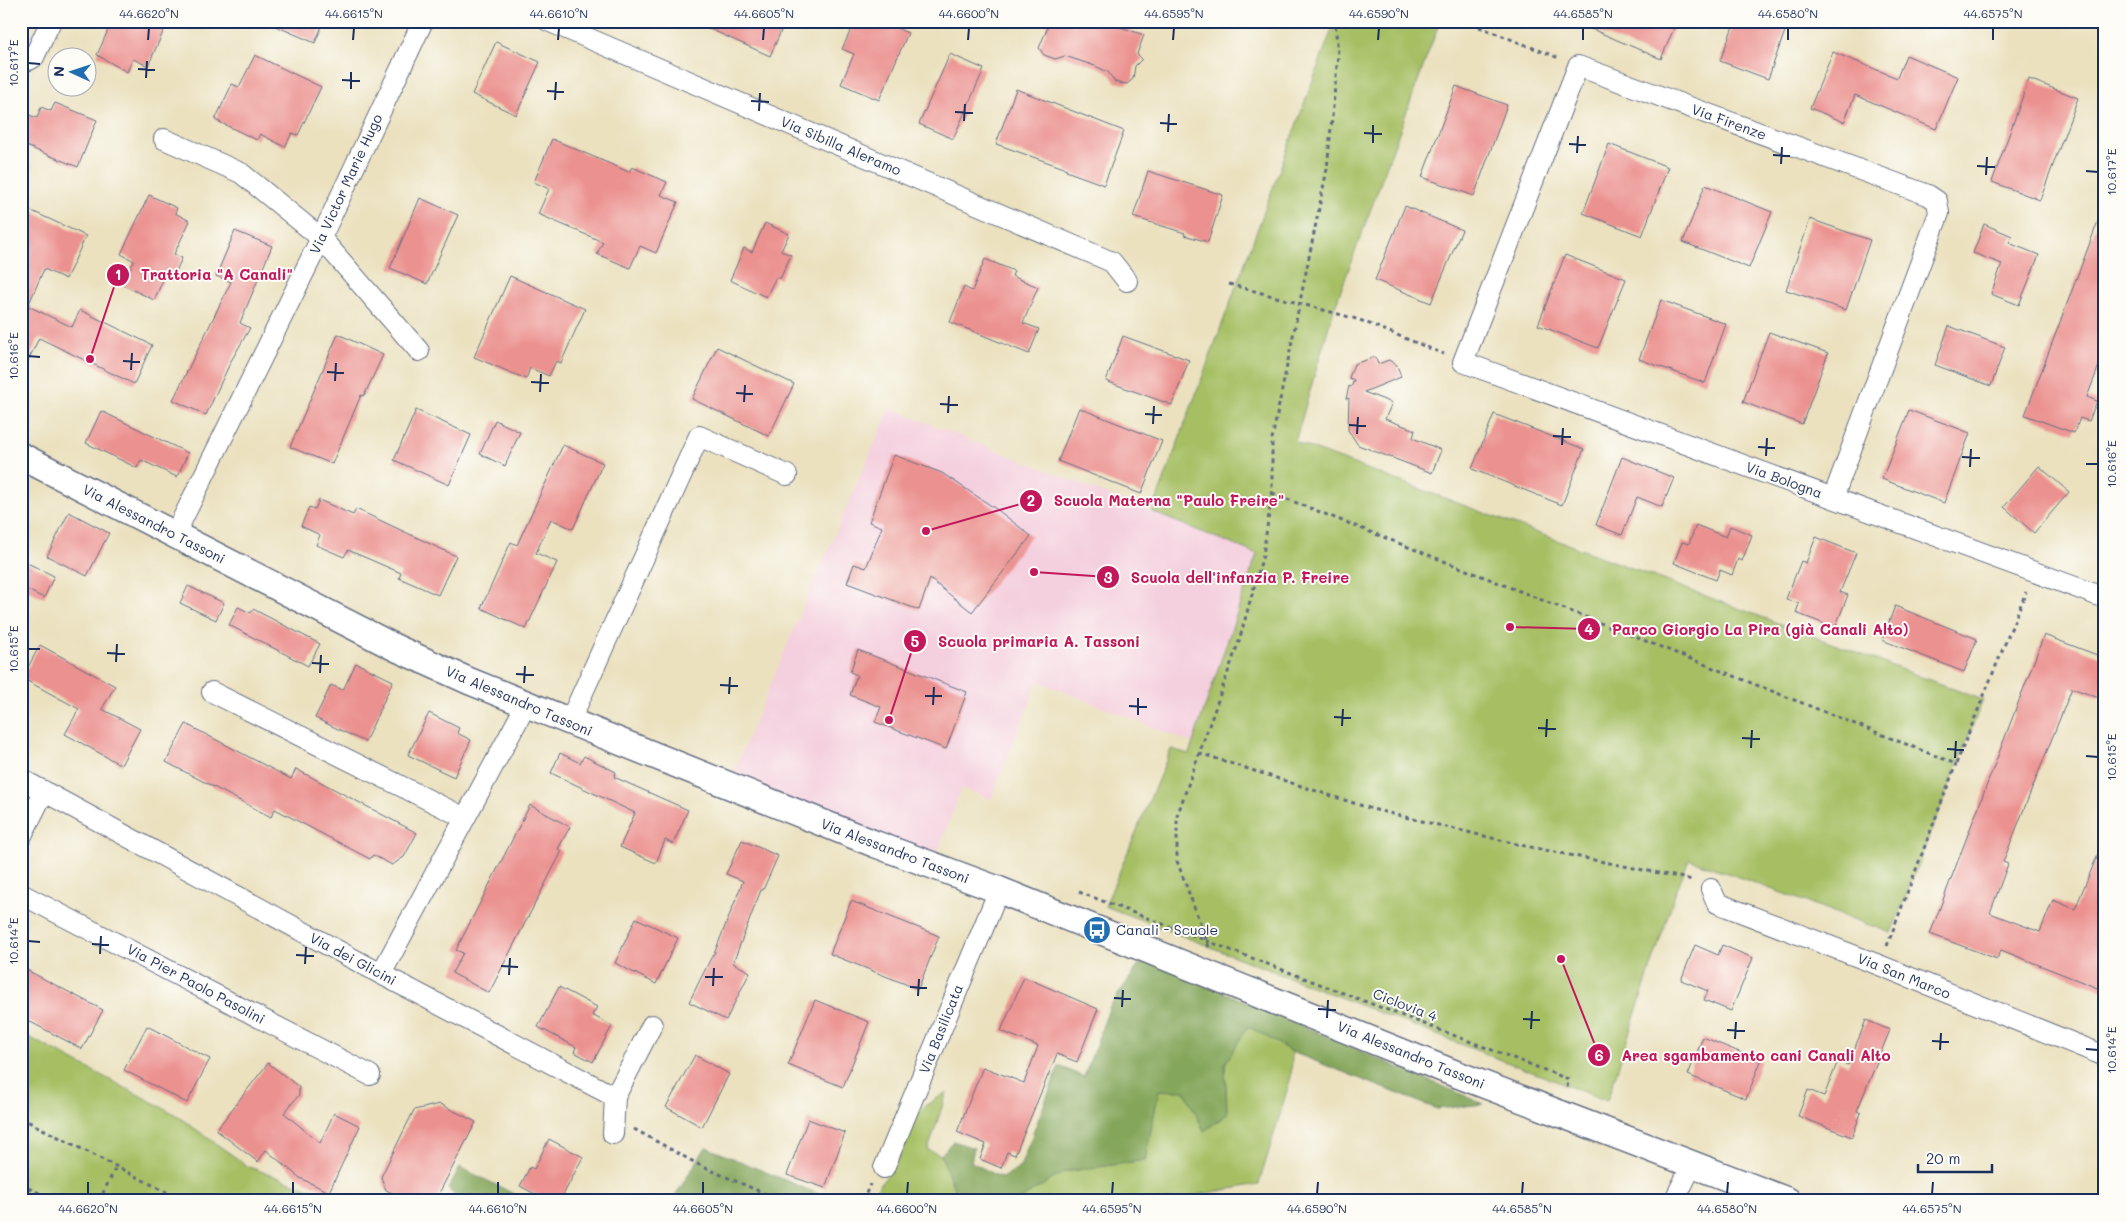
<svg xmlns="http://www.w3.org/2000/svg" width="2126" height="1222" font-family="Mali,sans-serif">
	<rect width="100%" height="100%" fill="#fdfcf7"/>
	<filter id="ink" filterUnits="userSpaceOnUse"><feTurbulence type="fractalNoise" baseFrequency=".02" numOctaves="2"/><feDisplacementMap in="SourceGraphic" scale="10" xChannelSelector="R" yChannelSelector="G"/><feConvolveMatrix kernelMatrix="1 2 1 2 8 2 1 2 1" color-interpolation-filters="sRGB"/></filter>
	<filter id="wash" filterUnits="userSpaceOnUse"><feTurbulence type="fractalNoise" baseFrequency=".0096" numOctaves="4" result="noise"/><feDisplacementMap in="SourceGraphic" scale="20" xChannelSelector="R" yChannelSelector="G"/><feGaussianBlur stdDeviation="1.12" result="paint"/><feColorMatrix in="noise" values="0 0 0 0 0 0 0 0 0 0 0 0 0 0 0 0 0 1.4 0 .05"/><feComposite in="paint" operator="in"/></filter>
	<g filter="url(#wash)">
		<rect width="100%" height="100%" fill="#ebe1bf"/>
		<polygon fill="#f4cfde" points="890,408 1257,554 1192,743 1038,681 991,799 962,788 932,866 728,785 810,591"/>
		<g fill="#a6bf64" stroke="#607761">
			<polygon points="1335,21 1440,21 1333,312 1295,442 1983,700 1891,933 1689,859 1675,894 1607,1101 1105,906 1171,749 1189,754 1257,554 1152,512"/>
			<polygon points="1248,1025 1292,1052 1291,1077 1259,1184 1161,1201 1017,1201 1064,1172 1145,1160 1159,1090 1185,1091 1204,1131 1227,1114 1225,1064"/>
			<polygon points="21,1033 173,1113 249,1167 336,1198 354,1201 21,1201"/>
			<polygon points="947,1092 928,1150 941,1155 959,1201 871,1201 874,1192 890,1172 917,1111"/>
		</g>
		<g fill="#84a65a" stroke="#506a5c">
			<polygon points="1144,958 1484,1104 1437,1109 1292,1052 1248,1026 1225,1064 1227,1114 1204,1131 1185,1091 1159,1090 1145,1160 1064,1172 1017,1201 959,1201 941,1155 953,1141 974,1148 971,1162 1002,1178 1020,1167 1059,1066 1084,1077 1110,1006"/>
			<polygon points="706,1147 835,1201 672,1201"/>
			<polygon points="460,1167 528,1201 460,1201 448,1189"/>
		</g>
		<g id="blocks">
			<g fill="#eb918f">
				<polygon points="112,21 168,21 148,66 133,59 127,72 97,55"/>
				<polygon points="264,21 324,21 315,43"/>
				<polygon points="692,21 758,21 781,31 770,56"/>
				<polygon points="855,21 880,21 908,33 879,100 841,84 854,54 842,49"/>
				<polygon points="1046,21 1103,21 1144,35 1137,54 1142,59 1135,66 1133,79 1127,84 1119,83 1115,82 1108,72 1095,66 1065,56 1055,59 1044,55 1039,48 1047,29"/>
				<polygon points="1573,21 1677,21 1661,59"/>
				<polygon points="1735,21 1759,21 1785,31 1768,79 1720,61"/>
				<polygon points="496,42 540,62 516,115 472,94"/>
				<polygon points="1833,52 1897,78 1906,55 1958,77 1936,129 1855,95 1844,122 1810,108"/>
				<polygon points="950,54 984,69 953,139 919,124"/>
				<polygon points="255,55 321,87 298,135 292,133 285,147 260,134 257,140 215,120 232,84 239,87"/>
				<polygon points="2029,79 2078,98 2040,200 1992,182"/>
				<polygon points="1456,86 1507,105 1474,196 1422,177"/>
				<polygon points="1016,89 1124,131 1104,185 1066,171 1067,169 996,144"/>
				<polygon points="55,103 97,120 78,167 21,144 21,112 37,118 41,107 51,111"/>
				<polygon points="552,139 629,172 632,167 667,182 661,195 678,202 656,253 640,246 630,268 597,254 603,242 538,214 549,189 534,182"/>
				<polygon points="1609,144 1668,167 1642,236 1583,213"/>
				<polygon points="1148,171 1223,195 1208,242 1184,235 1185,233 1133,217"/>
				<polygon points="1705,185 1772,212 1749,268 1683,242"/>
				<polygon points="149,195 177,208 175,213 190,221 174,254 182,258 172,280 165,276 154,300 123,285 134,261 121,254"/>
				<polygon points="420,198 458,215 427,284 390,268"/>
				<polygon points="21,206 86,236 66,279 44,269 28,306 72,327 80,310 152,345 134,384 39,338 21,375"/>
				<polygon points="1405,206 1462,230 1431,303 1375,280"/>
				<polygon points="2103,208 2105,208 2105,350 2087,397 2097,401 2089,421 2080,418 2074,433 2025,415"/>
				<polygon points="1810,219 1870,240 1846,310 1786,290"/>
				<polygon points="765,223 789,234 781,251 791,255 780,279 776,277 766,297 730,280 744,248 752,252"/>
				<polygon points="1984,224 2012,236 2009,243 2039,255 2019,305 1991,294 2002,264 1973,253"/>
				<polygon points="235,231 272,246 240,323 250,328 231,361 206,415 173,400 231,282 216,276"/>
				<polygon points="1565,255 1626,279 1598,348 1538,325"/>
				<polygon points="985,259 1014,271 1012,276 1038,287 1023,323 1039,329 1029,354 950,322 964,287 972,291"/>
				<polygon points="510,276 585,309 561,363 556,361 549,376 530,368 526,379 474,357"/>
				<polygon points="1661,300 1726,324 1705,383 1639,359"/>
				<polygon points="1949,326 2005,347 1991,386 1935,365"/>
				<polygon points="1769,332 1828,353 1802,424 1743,402"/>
				<polygon points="338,334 383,355 364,396 361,395 332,464 290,447"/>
				<polygon points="1123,336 1189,360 1172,405 1106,381"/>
				<polygon points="717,347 794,384 769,436 692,399"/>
				<polygon points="1375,357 1378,364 1389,360 1397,365 1401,377 1364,392 1392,403 1385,419 1415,430 1413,438 1441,450 1432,473 1358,445 1348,430 1349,398 1346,399 1349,386 1351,387 1354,380 1349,378 1354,364"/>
				<polygon points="1079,408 1162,441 1141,494 1058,461"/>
				<polygon points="416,410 471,435 449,485 394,460"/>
				<polygon points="1909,410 1970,433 1944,503 1882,479"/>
				<polygon points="101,411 188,453 177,477 141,460 137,468 86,443"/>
				<polygon points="1494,414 1584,449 1562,505 1472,469"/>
				<polygon points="495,420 520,432 505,466 480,454"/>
				<polygon points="563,445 603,463 573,529 551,519 536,553 557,562 526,629 481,608 511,542 517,545"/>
				<polygon points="894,455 942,473 999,511 1031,536 972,612 930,579 919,610 847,583 854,564 866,568 882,527 869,522"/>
				<polygon points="1622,457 1674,478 1662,507 1637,497 1622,535 1596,525"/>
				<polygon points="2039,466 2069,492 2034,533 2004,507"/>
				<polygon points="319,500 353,515 356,509 456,556 438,595 399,578 401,573 348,550 344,557 316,545 320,535 301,526 309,507 315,509"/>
				<polygon points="69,512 109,533 87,576 47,556"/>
				<polygon points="1696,525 1726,537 1730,526 1752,535 1742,561 1738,559 1732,575 1720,570 1716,580 1674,563 1682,542 1689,544"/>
				<polygon points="1816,537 1856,553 1840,592 1848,595 1835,628 1796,613 1799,604 1786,599 1801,561 1806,563"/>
				<polygon points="21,560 54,576 44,598 21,587"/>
				<polygon points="188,586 224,603 216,620 180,603"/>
				<polygon points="1895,606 1977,639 1964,672 1882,640"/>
				<polygon points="238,607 251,613 253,609 320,644 308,666 229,625"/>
				<polygon points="2044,635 2105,658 2105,684 2099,698 2072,688 2003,862 2008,864 1990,913 2040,932 2053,900 2075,909 2105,837 2105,991 2001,950 1997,959 1930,934"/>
				<polygon points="40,645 115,686 102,709 140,729 121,765 65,734 79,709 22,678"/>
				<polygon points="858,650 967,692 946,749 875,722 881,707 850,695 857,675 850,672"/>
				<polygon points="356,663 393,681 365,742 315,718 331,685 343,690"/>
				<polygon points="429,713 459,728 457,733 471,740 454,777 408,755"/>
				<polygon points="186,724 291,779 296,769 417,833 404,857 392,865 373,855 370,859 275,809 271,817 166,762"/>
				<polygon points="560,753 580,763 584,756 616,772 614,777 688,810 673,844 665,840 656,863 620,847 635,813 551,773"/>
				<polygon points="530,805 570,827 558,849 562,851 489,993 452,973 463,953 456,950"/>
				<polygon points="742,840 778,856 763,890 761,890 733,963 750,972 726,1020 689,1002 713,954 714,954 743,881 726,874"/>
				<polygon points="851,901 939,936 918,989 830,954"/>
				<polygon points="636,918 678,938 656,984 615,963"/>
				<polygon points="1695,945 1718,955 1722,945 1753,958 1731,1011 1704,1000 1708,991 1681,980"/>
				<polygon points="21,967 103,1010 82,1049 21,1017"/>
				<polygon points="1024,977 1098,1009 1077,1062 1057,1054 1015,1155 1007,1152 1001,1168 980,1159 986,1144 957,1132 983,1067 1024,1083 1038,1046 1001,1031"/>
				<polygon points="559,987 597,1007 592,1015 612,1026 593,1062 574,1052 576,1047 538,1027"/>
				<polygon points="815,1000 869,1022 843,1087 788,1065"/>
				<polygon points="1866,1020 1890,1030 1857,1111 1861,1113 1852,1137 1798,1116 1808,1090 1824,1096 1838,1061 1848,1065"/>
				<polygon points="147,1026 210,1059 187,1103 124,1070"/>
				<polygon points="1703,1037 1761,1061 1746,1099 1688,1075"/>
				<polygon points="695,1055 729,1074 702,1127 666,1107"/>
				<polygon points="268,1063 299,1087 299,1095 284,1113 320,1143 334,1113 360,1126 329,1192 300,1178 266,1150 258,1162 216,1130"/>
				<polygon points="440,1104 476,1122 435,1201 410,1201 386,1190 381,1177 414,1110"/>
				<polygon points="808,1119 845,1133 825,1188 787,1175"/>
				<polygon points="549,1139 583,1157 560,1201 548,1201 520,1186 530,1167 534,1169"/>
			</g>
		</g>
	</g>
	<g filter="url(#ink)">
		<use href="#blocks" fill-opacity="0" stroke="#646d80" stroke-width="1"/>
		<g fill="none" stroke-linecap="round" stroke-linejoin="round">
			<g stroke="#646d80" stroke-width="22">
				<g id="minor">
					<polyline points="548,21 1112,262 1127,281"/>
					<polyline points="29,60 34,57 51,21"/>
					<polyline points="164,139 241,173 321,238 419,351"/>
					<polyline points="1833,498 1939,213 1937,201 1928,195 1578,66 1463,362 2105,598"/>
					<polyline points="175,534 321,238 423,21"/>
					<polyline points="212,692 465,818"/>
					<polyline points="569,723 699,436 787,475"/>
					<polyline points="21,779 381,974 615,1097 652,1025"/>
					<polyline points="21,837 44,791"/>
					<polyline points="1711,889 1717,903 1879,965 2105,1056"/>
					<polyline points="21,894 370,1075"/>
					<polyline points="381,974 526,705"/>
					<polyline points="613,1134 615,1097"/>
					<polyline points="884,1168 999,890"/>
					<polyline points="1674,1201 1692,1165"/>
				</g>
			</g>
			<g stroke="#646d80" stroke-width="29">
				<polyline id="tertiary" points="21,456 396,648 469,681 875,844 999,890 1451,1072 1788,1201"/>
			</g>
			<g stroke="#646d80" stroke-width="3" stroke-dasharray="4 4" stroke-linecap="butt">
				<polyline points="1464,21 1559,58"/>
				<polyline points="1229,284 1360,320 1444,354"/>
				<polyline points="1272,493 1956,764 2026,592"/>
				<polyline points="1199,753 1372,809 1525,846 1693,880"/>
				<polyline points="1079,892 1568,1079 1567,1089"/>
				<polyline points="1887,946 1956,764"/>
				<polyline points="1209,947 1177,861 1177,816 1239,641 1263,555 1272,493 1272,439 1327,169 1338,55 1335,21"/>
				<polyline points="21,1118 184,1201"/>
				<polyline points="634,1129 703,1167 782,1201"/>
				<polyline points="21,1185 58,1201"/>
				<polyline points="99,1201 116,1167"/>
				<polyline points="863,1201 870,1184"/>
				<polyline points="2100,1201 2105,1195"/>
			</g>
			<use href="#minor" stroke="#fff" stroke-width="20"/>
			<use href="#tertiary" stroke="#fff" stroke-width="26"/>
		</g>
	</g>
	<path fill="none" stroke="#1b2f5e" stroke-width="2" d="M148 40 149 28M353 40 354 28M558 40 559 28M763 40 764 28M968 40 969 28M1173 40 1174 28M1378 40 1379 28M1583 40V28M1788 40V28M1993 40V28M28 63 40 64M138 69 155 70M146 78 147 61M342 80 360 81M351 89V72M547 91 564 92M555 100 556 82M751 101 769 102M759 111 760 93M955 112 973 113M964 121 965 104M1160 123 1177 124M1168 132 1169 114M1364 133 1382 134M1373 143V125M1569 144 1586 145M1577 153 1578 136M1773 155 1790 156M1781 164 1782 147M1977 166 1995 167M2086 171 2098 172M1986 175 1987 157M28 356 40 357M123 361 140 362M131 370 132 353M327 372 344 373M335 381 336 363M531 382 549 383M540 392 541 374M736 393 753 394M744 402 745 385M940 404 958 405M948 413 949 396M1145 414 1162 415M1153 424 1154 406M1349 425 1366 426M1357 434 1358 417M1553 436 1571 437M1562 445 1563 428M1758 447 1775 448M1766 456 1767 438M1962 457 1980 458M2086 464H2098M1970 467 1971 449M28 649H40M107 653 125 654M116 662 117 644M312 663 329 664M320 673 321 655M516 674 534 675M524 683 525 666M720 685 738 686M729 694 730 677M925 696H942M933 705 934 687M1129 706 1147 707M1138 715V698M1334 717 1351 718M1342 726 1343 709M1538 728 1556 729M1546 737 1547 719M1742 738 1760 739M1751 748 1752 730M1947 749 1964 750M2086 756 2098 757M1955 758 1956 741M28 941 40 942M92 944 109 945M100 954 101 936M296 955 314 956M305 964 306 947M501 966 518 967M509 975 510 958M705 977H723M713 986 714 968M910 987 927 988M918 996 919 979M1114 998 1131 999M1122 1007 1123 990M1318 1009 1336 1010M1327 1018 1328 1000M1523 1019 1540 1020M1531 1029 1532 1011M1727 1030 1745 1031M1735 1039 1736 1022M1932 1041 1949 1042M2086 1049 2098 1050M1940 1050 1941 1033M88 1194V1182M293 1194V1182M498 1194V1182M703 1194V1182M907 1194 908 1182M1112 1194 1113 1182M1317 1194 1318 1182M1522 1194 1523 1182M1727 1194 1728 1182M1932 1194 1933 1182"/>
	<defs>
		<g id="bus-disc" transform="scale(1.4375)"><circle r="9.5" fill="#1f6fb2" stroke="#fdfcf7"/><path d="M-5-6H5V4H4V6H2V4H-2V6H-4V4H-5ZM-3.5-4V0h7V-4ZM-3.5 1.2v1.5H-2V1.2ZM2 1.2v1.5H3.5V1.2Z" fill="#fff"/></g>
	</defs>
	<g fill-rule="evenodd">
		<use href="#bus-disc" x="1097" y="930"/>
	</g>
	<g text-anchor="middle" stroke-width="4" stroke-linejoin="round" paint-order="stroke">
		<g font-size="14" fill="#1b2f5e" stroke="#fdfcf7">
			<text transform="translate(1729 122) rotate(20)" y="5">Via Firenze</text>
			<text transform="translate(841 146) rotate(23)" y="5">Via Sibilla Aleramo</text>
			<text transform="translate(346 184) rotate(-65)" y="5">Via Victor Marie Hugo</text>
			<text transform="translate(1784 480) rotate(20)" y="5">Via Bologna</text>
			<text transform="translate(154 524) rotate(27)" y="5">Via Alessandro Tassoni</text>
			<text transform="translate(519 701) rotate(23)" y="5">Via Alessandro Tassoni</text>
			<text transform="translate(895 851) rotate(21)" y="5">Via Alessandro Tassoni</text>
			<text transform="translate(353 959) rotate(28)" y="5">Via dei Glicini</text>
			<text transform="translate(1904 976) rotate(22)" y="5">Via San Marco</text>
			<text transform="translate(196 984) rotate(28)" y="5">Via Pier Paolo Pasolini</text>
			<text transform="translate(1405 1005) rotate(21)" y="5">Ciclovia 4</text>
			<text transform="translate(941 1029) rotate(-68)" y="5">Via Basilicata</text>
			<text transform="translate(1411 1055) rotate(22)" y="5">Via Alessandro Tassoni</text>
		</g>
		<g font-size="14" fill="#1b2f5e" stroke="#fdfcf7" text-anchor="start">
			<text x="1116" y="935">Canali - Scuole</text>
		</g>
	</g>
	<path fill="none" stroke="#c2185b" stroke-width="2" d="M90 359L118 275M926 531L1031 501M1034 572L1108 577M1510 627L1589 629M889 720L915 641M1561 959L1599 1055"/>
	<g fill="#c2185b" stroke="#fdfcf7" stroke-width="2">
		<circle cx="90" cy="359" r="5"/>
		<circle cx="926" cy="531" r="5"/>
		<circle cx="1034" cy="572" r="5"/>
		<circle cx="1510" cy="627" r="5"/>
		<circle cx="889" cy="720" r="5"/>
		<circle cx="1561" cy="959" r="5"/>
		<circle cx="118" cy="275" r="12"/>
		<circle cx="1031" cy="501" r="12"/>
		<circle cx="1108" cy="577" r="12"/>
		<circle cx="1589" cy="629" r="12"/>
		<circle cx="915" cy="641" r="12"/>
		<circle cx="1599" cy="1055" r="12"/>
	</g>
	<g font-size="15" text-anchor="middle" font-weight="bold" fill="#fff">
		<text x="118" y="280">1</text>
		<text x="1031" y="506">2</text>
		<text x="1108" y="583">3</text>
		<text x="1589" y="635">4</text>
		<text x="915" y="647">5</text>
		<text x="1599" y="1061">6</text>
	</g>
	<g font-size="15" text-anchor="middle" font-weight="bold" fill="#c2185b" stroke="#fdfcf7" stroke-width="4" stroke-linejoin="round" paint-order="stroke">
		<text x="217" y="280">Trattoria "A Canali"</text>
		<text x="1169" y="506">Scuola Materna "Paulo Freire"</text>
		<text x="1240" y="583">Scuola dell'infanzia P. Freire</text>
		<text x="1760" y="635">Parco Giorgio La Pira (già Canali Alto)</text>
		<text x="1039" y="647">Scuola primaria A. Tassoni</text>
		<text x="1756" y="1061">Area sgambamento cani Canali Alto</text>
	</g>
	<rect width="2126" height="1222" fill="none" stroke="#fdfcf7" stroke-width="55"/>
	<g transform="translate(72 72) rotate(273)"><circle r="24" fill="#fdfcf7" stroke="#a3aaba"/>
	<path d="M0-4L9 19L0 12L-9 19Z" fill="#1f6fb2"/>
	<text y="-8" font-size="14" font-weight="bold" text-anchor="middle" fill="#1b2f5e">N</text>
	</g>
	<path d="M1918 1164v8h74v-8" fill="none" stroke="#1b2f5e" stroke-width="2.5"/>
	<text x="1926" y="1164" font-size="15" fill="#1b2f5e" stroke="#fdfcf7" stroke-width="4" paint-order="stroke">20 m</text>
	<rect x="28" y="28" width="2070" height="1166" fill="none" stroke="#1b2f5e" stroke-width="2"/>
	<g font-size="12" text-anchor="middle" fill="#1b2f5e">
		<text x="149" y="18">44.6620°N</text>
		<text x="354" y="18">44.6615°N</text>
		<text x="559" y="18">44.6610°N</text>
		<text x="764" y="18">44.6605°N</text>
		<text x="969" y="18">44.6600°N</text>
		<text x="1174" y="18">44.6595°N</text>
		<text x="1379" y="18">44.6590°N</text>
		<text x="1583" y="18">44.6585°N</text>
		<text x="1788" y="18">44.6580°N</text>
		<text x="1993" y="18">44.6575°N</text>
		<text transform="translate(14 63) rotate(-90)" y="4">10.617°E</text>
		<text transform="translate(2112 172) rotate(-90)" y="4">10.617°E</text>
		<text transform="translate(14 356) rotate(-90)" y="4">10.616°E</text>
		<text transform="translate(2112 464) rotate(-90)" y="4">10.616°E</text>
		<text transform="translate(14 649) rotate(-90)" y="4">10.615°E</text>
		<text transform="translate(2112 757) rotate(-90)" y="4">10.615°E</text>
		<text transform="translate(14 941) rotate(-90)" y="4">10.614°E</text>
		<text transform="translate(2112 1050) rotate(-90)" y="4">10.614°E</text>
		<text x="88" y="1213">44.6620°N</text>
		<text x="293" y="1213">44.6615°N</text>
		<text x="498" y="1213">44.6610°N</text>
		<text x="703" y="1213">44.6605°N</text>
		<text x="907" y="1213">44.6600°N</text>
		<text x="1112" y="1213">44.6595°N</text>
		<text x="1317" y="1213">44.6590°N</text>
		<text x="1522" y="1213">44.6585°N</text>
		<text x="1727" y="1213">44.6580°N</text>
		<text x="1932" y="1213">44.6575°N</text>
	</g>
</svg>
